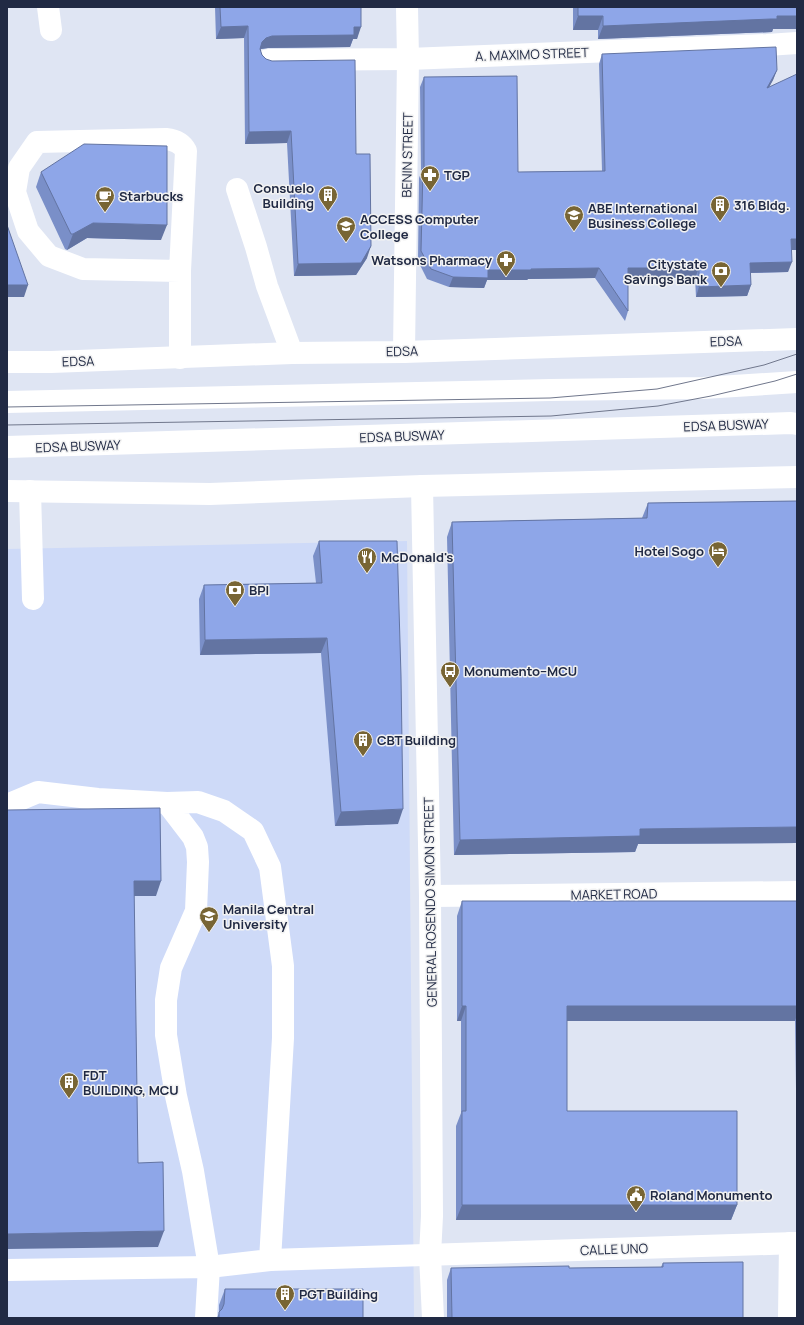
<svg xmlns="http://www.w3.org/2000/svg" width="804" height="1325" font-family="Manrope,sans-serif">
	<rect width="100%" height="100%" fill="#dfe5f3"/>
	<polygon fill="#cedaf8" points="407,541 414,1318 7,1318 7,549"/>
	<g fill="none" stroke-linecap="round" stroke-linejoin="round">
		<g stroke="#fff" stroke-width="22">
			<polyline points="48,7 51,30"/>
			<polyline points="268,60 408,59 767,45 797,43"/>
			<polyline points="237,189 256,247 267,286 292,353"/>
			<path d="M180 271 83 269 49 256 28 231 15 192 19 168 37 142 166 139C175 140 182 143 186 151L180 271V358"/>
			<polyline points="404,352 408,59 407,7"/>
			<polyline points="7,402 550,390 703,388 797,382"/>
			<polyline points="7,447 791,423 797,424"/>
			<polyline points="422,486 430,896 432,1216 430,1255 433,1318"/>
			<polyline points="30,491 33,599"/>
			<polyline points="7,805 38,792 98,799 167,803 193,837 197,847 198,862 196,911 171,968 166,1000 166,1035 176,1096 193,1171 209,1267 270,1260 283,1038 283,966 270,867 253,831 224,811 198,802 167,803"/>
			<polyline points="430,896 797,892"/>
			<polyline points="270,1260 797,1243"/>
			<polyline points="7,1270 209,1267 206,1318"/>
			<polyline points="789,1318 790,1243"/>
		</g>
		<g stroke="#fff" stroke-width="22">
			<polyline points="7,362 51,362 292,353 404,352 797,339"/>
			<polyline points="7,491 210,494 422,486 797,477"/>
		</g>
		<g stroke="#70778c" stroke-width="1">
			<polyline points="7,407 550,398 657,389 764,365 797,354"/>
			<polyline points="7,425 551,416 658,406 711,396 775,381 797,374"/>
		</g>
	</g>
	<g fill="#7a8fc8">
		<polygon points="215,7 361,7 357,39 353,39 350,47 268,48 261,49 260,50 262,55 356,154 367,258 356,275 294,276 287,143 245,144 244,38 216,39"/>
		<polygon points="573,7 797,7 797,29 773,29 772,32 598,39 598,30 573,30"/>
		<polygon points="602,54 777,70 773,80 769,87 792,250 788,272 750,273 751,285 747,296 696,297 695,278 628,278 628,311 625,321 595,278 528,279 527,280 487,280 484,288 449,287 427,279 418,261 419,178 421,173 420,87 424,77 518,172 602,171 599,64"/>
		<polygon points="41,172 161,240 87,238 67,250 65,249 36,187"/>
		<polygon points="797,501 797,843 638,844 635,852 454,855 447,537 452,522 642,518 648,503"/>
		<polygon points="319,541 398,824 335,826 321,653 200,655 199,599 204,585 316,583 313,556"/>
		<polygon points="797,899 797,1156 795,1021 567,1021 567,1111 737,1205 731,1220 456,1220 456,1126 461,1113 461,1021 457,1021 457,916 462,901 796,901"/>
		<polygon points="663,1263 743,1318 447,1318 447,1280 451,1268 569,1268 661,1267"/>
		<polygon points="225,1289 363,1318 217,1318 219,1313 219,1305"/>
	</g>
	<g fill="#6374a2">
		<polygon points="578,16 603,16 598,30 573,30"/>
		<polygon points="777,16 797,16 797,29 773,29 772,32 598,39 603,26"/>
		<polygon points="248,26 244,38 216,39 221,27"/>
		<polygon points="354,27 361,27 357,39 353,39 350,47 268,48 261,49 257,54 262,42 266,38 272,36"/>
		<polygon points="777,70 773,80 763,98 767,88"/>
		<polygon points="291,131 287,143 245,144 249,132"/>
		<polygon points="93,223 167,225 161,240 87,238 67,250 73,234"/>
		<polygon points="791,239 797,239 797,250 788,250"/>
		<polygon points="371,246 367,258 356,275 294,276 298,264"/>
		<polygon points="792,262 788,272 746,273 750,263"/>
		<polygon points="599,268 595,278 528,279 527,280 487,280 484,288 449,287 453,277 488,270"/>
		<polygon points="628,268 699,268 695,278 624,278"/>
		<polygon points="7,285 28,285 24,297 7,297"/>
		<polygon points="751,285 747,296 696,297 699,287"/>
		<polygon points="327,638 321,653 200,655 205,640"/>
		<polygon points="403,809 398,824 335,826 341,812"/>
		<polygon points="797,827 797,843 638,844 635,852 454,855 460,840 640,829"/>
		<polygon points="134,881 161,881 156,896 128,896"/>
		<polygon points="462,1006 466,1006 461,1021 457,1021"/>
		<polygon points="567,1006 797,1006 797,1015 795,1021 562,1021"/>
		<polygon points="462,1205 737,1205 731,1220 456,1220"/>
		<polygon points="164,1231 158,1247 7,1249 7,1234"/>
	</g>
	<g fill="#8ea6e8" stroke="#6374a2">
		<polygon points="220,7 361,7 361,27 354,27 354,35 272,36 266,38 262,42 260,49 262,55 266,59 272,61 355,60 356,154 370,154 371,246 361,263 298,264 291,131 249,132 248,26 221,27"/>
		<polygon points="578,7 797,7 797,16 777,16 777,19 771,19 603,26 603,16 578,16"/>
		<polygon points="776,47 777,70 767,88 797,74 797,239 791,239 792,262 750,263 751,285 699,287 699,268 628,268 628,311 599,268 531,269 531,270 488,270 488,278 453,277 431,269 421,251 423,168 424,168 424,77 517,76 518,172 605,171 602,54"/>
		<polygon points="84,144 167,146 167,225 93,223 73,234 71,234 41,172"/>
		<polygon points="7,225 28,285 7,285"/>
		<polygon points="797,501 797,827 640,829 640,836 460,840 452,522 647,518 648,503"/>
		<polygon points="319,541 397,541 401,676 403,809 341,812 327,638 205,640 204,585 322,583"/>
		<polygon points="160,808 161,881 134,881 138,1163 163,1162 164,1231 7,1234 7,810"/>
		<polygon points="462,901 797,901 797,1006 567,1006 567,1111 737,1111 737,1205 462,1205 462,1111 466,1111 466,1006 462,1006"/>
		<polygon points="743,1262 743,1318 452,1318 451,1268 569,1266 569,1268 663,1267 663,1263"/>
		<polygon points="225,1289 363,1289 363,1318 219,1318 219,1312 222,1309 224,1304"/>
	</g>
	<defs>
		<g id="pharmacy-pin" transform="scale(1)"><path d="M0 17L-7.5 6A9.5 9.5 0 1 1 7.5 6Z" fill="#786534" stroke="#f2f2f2"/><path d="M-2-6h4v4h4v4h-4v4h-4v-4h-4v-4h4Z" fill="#fff"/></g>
		<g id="building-pin" transform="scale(1)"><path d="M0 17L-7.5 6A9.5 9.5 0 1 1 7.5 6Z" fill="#786534" stroke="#f2f2f2"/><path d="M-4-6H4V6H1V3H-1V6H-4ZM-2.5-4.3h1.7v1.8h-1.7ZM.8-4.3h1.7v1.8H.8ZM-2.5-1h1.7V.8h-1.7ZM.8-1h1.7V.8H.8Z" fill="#fff"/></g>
		<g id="cafe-pin" transform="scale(1)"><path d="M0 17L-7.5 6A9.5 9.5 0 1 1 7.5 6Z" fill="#786534" stroke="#f2f2f2"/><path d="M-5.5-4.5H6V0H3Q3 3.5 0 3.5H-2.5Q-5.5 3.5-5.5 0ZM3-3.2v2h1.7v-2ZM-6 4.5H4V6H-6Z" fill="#fff"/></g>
		<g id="university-pin" transform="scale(1)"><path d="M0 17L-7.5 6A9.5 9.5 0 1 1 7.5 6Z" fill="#786534" stroke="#f2f2f2"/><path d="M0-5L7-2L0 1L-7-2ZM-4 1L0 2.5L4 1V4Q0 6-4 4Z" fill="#fff"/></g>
		<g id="bank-pin" transform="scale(1)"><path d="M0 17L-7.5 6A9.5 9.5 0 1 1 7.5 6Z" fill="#786534" stroke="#f2f2f2"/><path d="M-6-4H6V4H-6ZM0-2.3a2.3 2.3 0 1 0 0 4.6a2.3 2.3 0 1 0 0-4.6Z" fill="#fff"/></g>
		<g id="hotel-pin" transform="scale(1)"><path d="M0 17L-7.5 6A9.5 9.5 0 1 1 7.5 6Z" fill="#786534" stroke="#f2f2f2"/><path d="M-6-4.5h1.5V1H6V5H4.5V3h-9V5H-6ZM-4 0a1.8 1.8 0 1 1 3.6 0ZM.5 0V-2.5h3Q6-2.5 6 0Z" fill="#fff"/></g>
		<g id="restaurant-pin" transform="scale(1)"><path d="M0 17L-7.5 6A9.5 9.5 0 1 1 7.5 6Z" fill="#786534" stroke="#f2f2f2"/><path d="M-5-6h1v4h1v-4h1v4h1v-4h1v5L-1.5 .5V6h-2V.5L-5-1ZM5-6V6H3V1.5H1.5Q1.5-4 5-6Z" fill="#fff"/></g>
		<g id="bus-pin" transform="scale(1)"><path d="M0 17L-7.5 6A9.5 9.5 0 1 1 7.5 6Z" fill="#786534" stroke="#f2f2f2"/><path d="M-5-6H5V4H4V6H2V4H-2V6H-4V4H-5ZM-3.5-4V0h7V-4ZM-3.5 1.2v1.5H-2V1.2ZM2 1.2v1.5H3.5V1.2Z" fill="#fff"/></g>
		<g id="civic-pin" transform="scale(1)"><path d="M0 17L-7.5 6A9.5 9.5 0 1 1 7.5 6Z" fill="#786534" stroke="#f2f2f2"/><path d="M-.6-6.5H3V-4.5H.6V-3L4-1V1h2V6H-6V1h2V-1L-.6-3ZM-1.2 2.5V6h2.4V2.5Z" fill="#fff"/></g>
	</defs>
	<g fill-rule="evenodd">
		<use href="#pharmacy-pin" x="430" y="175"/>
		<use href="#building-pin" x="328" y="195"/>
		<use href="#cafe-pin" x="105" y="196"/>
		<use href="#building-pin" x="720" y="205"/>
		<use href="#university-pin" x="574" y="215"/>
		<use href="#university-pin" x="346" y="226"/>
		<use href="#pharmacy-pin" x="506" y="260"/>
		<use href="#bank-pin" x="721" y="271"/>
		<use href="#hotel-pin" x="718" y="551"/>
		<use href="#restaurant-pin" x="367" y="557"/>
		<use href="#bank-pin" x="235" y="590"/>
		<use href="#bus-pin" x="450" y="671"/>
		<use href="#building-pin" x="363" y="740"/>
		<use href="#university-pin" x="209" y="916"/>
		<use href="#building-pin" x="69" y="1082"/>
		<use href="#civic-pin" x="636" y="1195"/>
		<use href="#building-pin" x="285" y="1294"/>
	</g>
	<g text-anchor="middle" stroke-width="3" stroke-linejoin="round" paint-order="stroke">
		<g font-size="13" fill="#212a44" stroke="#f2f2f2">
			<text transform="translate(532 54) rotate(-2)" y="5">A. MAXIMO STREET</text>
			<text transform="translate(407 155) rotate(-89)" y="5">BENIN STREET</text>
			<text transform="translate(726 341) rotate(-2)" y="5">EDSA</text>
			<text transform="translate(402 351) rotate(-1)" y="5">EDSA</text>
			<text transform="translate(78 361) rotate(-2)" y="5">EDSA</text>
			<text transform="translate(726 425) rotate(-2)" y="5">EDSA BUSWAY</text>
			<text transform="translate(402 436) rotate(-2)" y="5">EDSA BUSWAY</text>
			<text transform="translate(78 446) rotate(-2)" y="5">EDSA BUSWAY</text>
			<text transform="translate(614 894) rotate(-1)" y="5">MARKET ROAD</text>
			<text transform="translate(430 902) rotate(-91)" y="5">GENERAL ROSENDO SIMON STREET</text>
			<text transform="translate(614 1249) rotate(-2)" y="5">CALLE UNO</text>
		</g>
		<g font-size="13" font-weight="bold" fill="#212a44" stroke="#f2f2f2" text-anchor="start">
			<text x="444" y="180">TGP</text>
			<text x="314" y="193" text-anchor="end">Consuelo<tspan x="314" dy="15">Building</tspan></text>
			<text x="119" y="201">Starbucks</text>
			<text x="734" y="210">316 Bldg.</text>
			<text x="588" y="213">ABE International<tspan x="588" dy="15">Business College</tspan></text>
			<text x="360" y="224">ACCESS Computer<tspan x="360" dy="15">College</tspan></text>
			<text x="492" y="265" text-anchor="end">Watsons Pharmacy</text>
			<text x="707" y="269" text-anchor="end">Citystate<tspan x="707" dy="15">Savings Bank</tspan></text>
			<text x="704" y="556" text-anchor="end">Hotel Sogo</text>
			<text x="381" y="562">McDonald's</text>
			<text x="249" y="595">BPI</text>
			<text x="464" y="676">Monumento–MCU</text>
			<text x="377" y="745">CBT Building</text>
			<text x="223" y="914">Manila Central<tspan x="223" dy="15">University</tspan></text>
			<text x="83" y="1080">FDT<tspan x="83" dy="15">BUILDING, MCU</tspan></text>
			<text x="650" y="1200">Roland Monumento</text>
			<text x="299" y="1299">PGT Building</text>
		</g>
	</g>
	<rect width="804" height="1325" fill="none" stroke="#212a44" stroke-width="16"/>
</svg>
